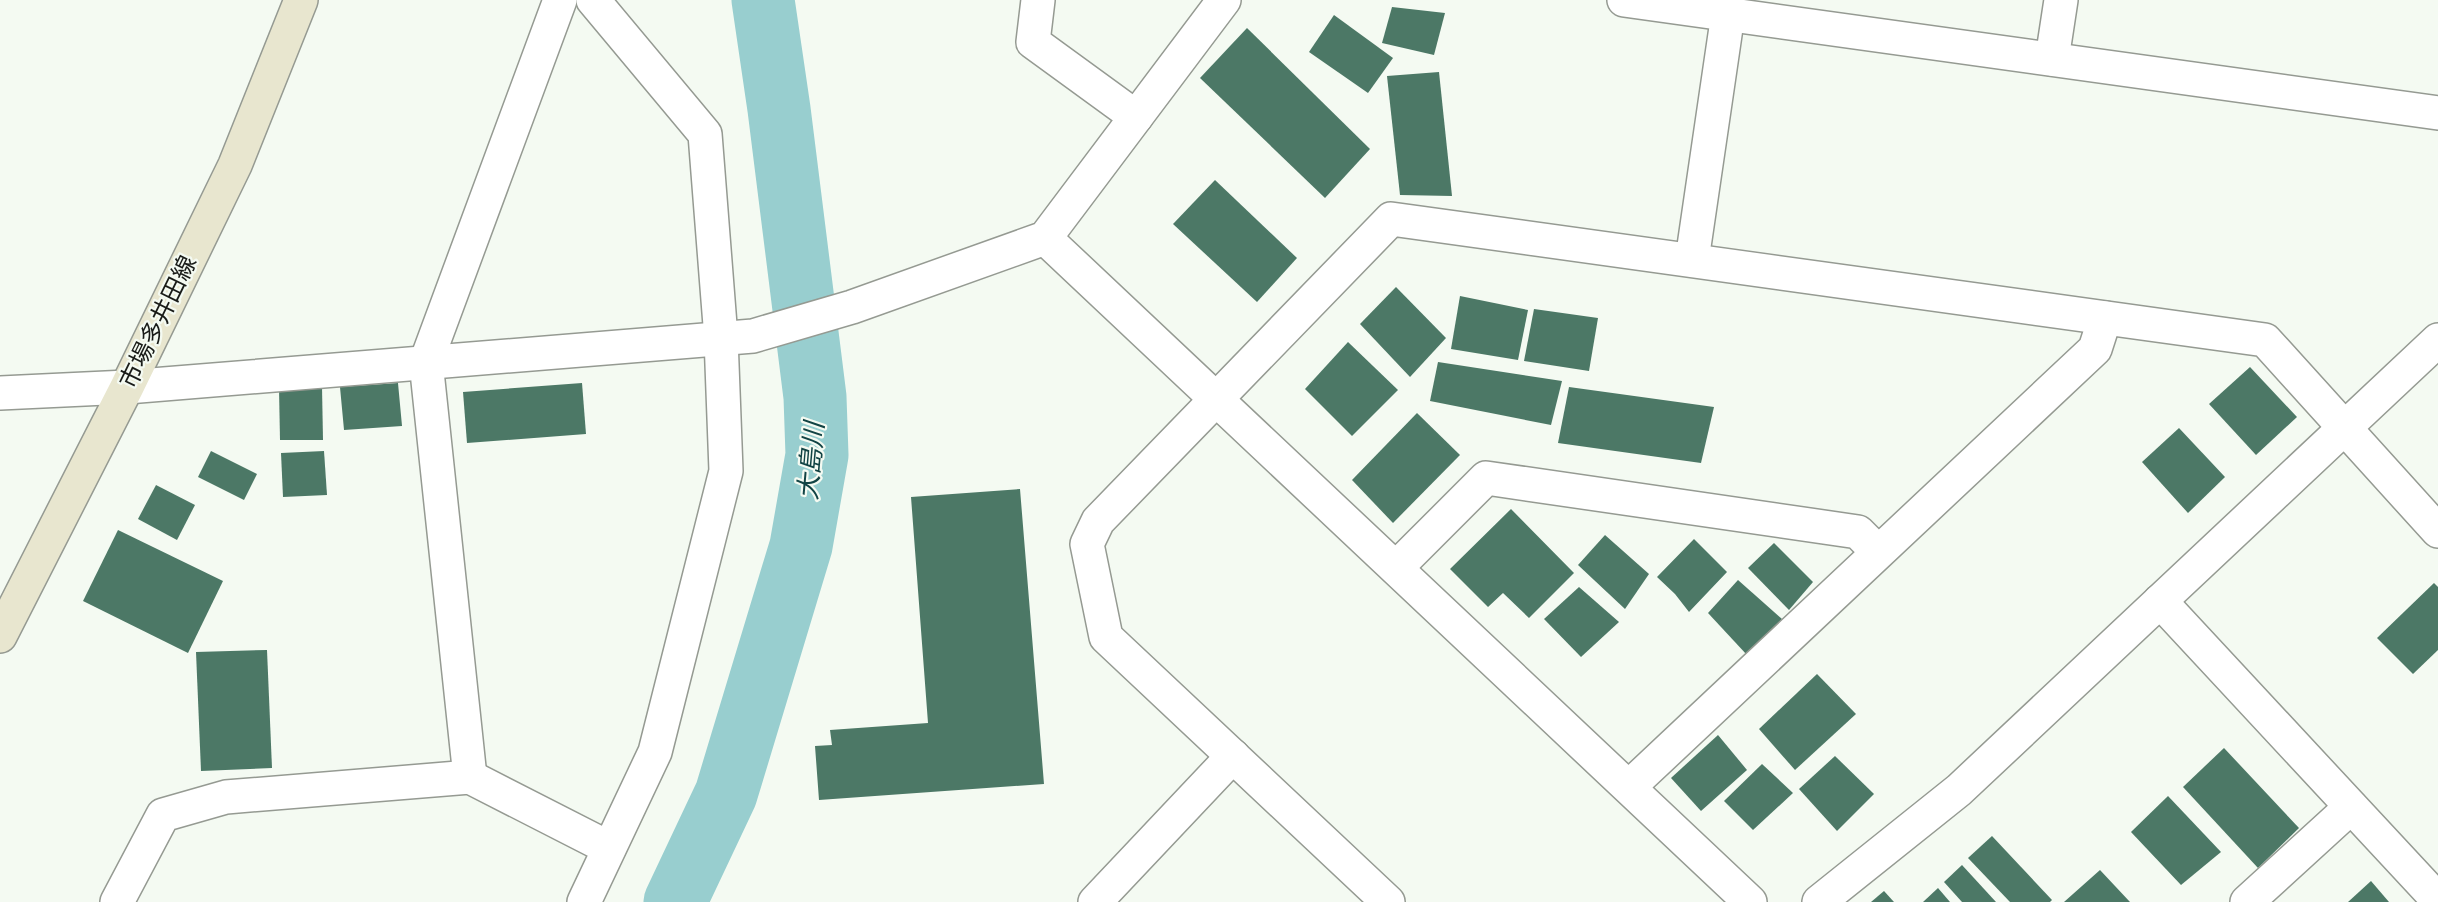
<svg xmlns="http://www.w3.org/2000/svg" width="2438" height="902" font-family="'Alegreya Sans','Noto Sans JP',sans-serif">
	<rect width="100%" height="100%" fill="#f4faf2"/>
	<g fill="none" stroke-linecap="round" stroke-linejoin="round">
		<polyline stroke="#98cecf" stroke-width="63" points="675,902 726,794 801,546 817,455 815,397 779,109 763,0"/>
	</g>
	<g fill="#4c7866">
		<polygon points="1392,7 1445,13 1434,55 1382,43"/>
		<polygon points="1334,15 1393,58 1368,93 1309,52"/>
		<polygon points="1247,28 1370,149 1325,198 1200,78"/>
		<polygon points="1439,72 1452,196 1400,195 1387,76"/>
		<polygon points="1215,180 1297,258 1257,302 1173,224"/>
		<polygon points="1396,287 1446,338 1410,377 1360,324"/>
		<polygon points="1460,296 1528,310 1518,360 1451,349"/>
		<polygon points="1534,309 1598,318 1589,371 1524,361"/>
		<polygon points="1348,342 1398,390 1352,436 1305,389"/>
		<polygon points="1438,362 1562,381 1551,425 1430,401"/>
		<polygon points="2250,367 2297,417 2256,455 2209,404"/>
		<polygon points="398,383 402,426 344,430 340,387"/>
		<polygon points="582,383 586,434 467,443 463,392"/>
		<polygon points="322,387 323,440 280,440 279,388"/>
		<polygon points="1569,387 1714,407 1701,463 1558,443"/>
		<polygon points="1417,413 1460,455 1393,523 1352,480"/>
		<polygon points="2179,428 2225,477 2188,513 2142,462"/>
		<polygon points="211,451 257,474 244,500 198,477"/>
		<polygon points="324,451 327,495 283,497 281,453"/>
		<polygon points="156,485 195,505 177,540 138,519"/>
		<polygon points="1020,489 1044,784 819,800 815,746 832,745 830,730 928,723 911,497"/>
		<polygon points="1511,509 1574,573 1529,618 1503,593 1488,607 1450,569"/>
		<polygon points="118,530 223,581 188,653 83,601"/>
		<polygon points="1605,535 1649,574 1625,609 1578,565"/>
		<polygon points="1694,539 1727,572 1689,612 1675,594 1657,577"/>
		<polygon points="1774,543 1813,582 1789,610 1748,568"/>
		<polygon points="1738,580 1782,619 1747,655 1708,613"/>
		<polygon points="2434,583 2438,587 2438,650 2413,674 2377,638"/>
		<polygon points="1579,587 1619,622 1581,657 1544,619"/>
		<polygon points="267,650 272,768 201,771 196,652"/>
		<polygon points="1817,674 1856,714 1795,770 1759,729"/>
		<polygon points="1718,735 1747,770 1701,811 1671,778"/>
		<polygon points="2224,748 2299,828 2258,868 2183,787"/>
		<polygon points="1835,756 1874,794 1837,831 1799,789"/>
		<polygon points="1762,764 1793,793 1753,830 1724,801"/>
		<polygon points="2168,796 2221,852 2181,885 2131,832"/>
		<polygon points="1992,836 2052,900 2050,902 2010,902 1968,858"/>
		<polygon points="1962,865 1996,902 1962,902 1944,882"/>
		<polygon points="2100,870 2130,902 2064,902"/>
		<polygon points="2371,881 2389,902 2348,902"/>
		<polygon points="1938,888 1950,902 1923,902"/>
		<polygon points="1884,891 1894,902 1871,902"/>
	</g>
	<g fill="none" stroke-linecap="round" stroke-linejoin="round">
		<g stroke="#959a92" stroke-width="36">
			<g id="minor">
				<polyline points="1038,0 1033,42 1136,117"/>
				<polyline points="1624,0 2438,113"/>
				<polyline points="2052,59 2061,0"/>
				<polyline points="1045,238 1750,902"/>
				<polyline points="1692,260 1728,14"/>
				<polyline points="0,393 127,387 753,336 852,307 1045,238 1224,0"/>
				<polyline points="1396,568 1486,478 1858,532 1878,552"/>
				<polyline points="2160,601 2438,900"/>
				<polyline points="470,777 426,362 560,0"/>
				<polyline points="1629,787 2095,349 2105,318"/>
				<polyline points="117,902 163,815 226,797 470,777 609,848"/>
				<polyline points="584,902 655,752 726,471 721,338 705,134 593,0"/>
				<polyline points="1095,902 1233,756"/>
				<polyline points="1388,902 1106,637 1087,544 1098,521 1391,219 2265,340 2438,531"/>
				<polyline points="2247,902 2351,807"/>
			</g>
		</g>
		<g stroke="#959a92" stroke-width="36">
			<polyline id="tertiary" points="1819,902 1959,790 2438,340"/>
		</g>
		<g stroke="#959a92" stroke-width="36">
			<polyline id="secondary" points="0,636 127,387 235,165 301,0"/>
		</g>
		<use href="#minor" stroke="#fff" stroke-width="33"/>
		<use href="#tertiary" stroke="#fff" stroke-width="33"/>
		<use href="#secondary" stroke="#e8e6cf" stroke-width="33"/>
	</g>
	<g text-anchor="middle" stroke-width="4.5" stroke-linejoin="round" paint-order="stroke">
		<g font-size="24" fill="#191b18" stroke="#f4faf2">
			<text transform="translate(158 322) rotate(-64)" y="8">市場多井田線</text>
		</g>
		<g font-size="26" font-style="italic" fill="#114344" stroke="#f4faf2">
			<text transform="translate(811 461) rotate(-85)" y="9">大島川</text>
		</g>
	</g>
</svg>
